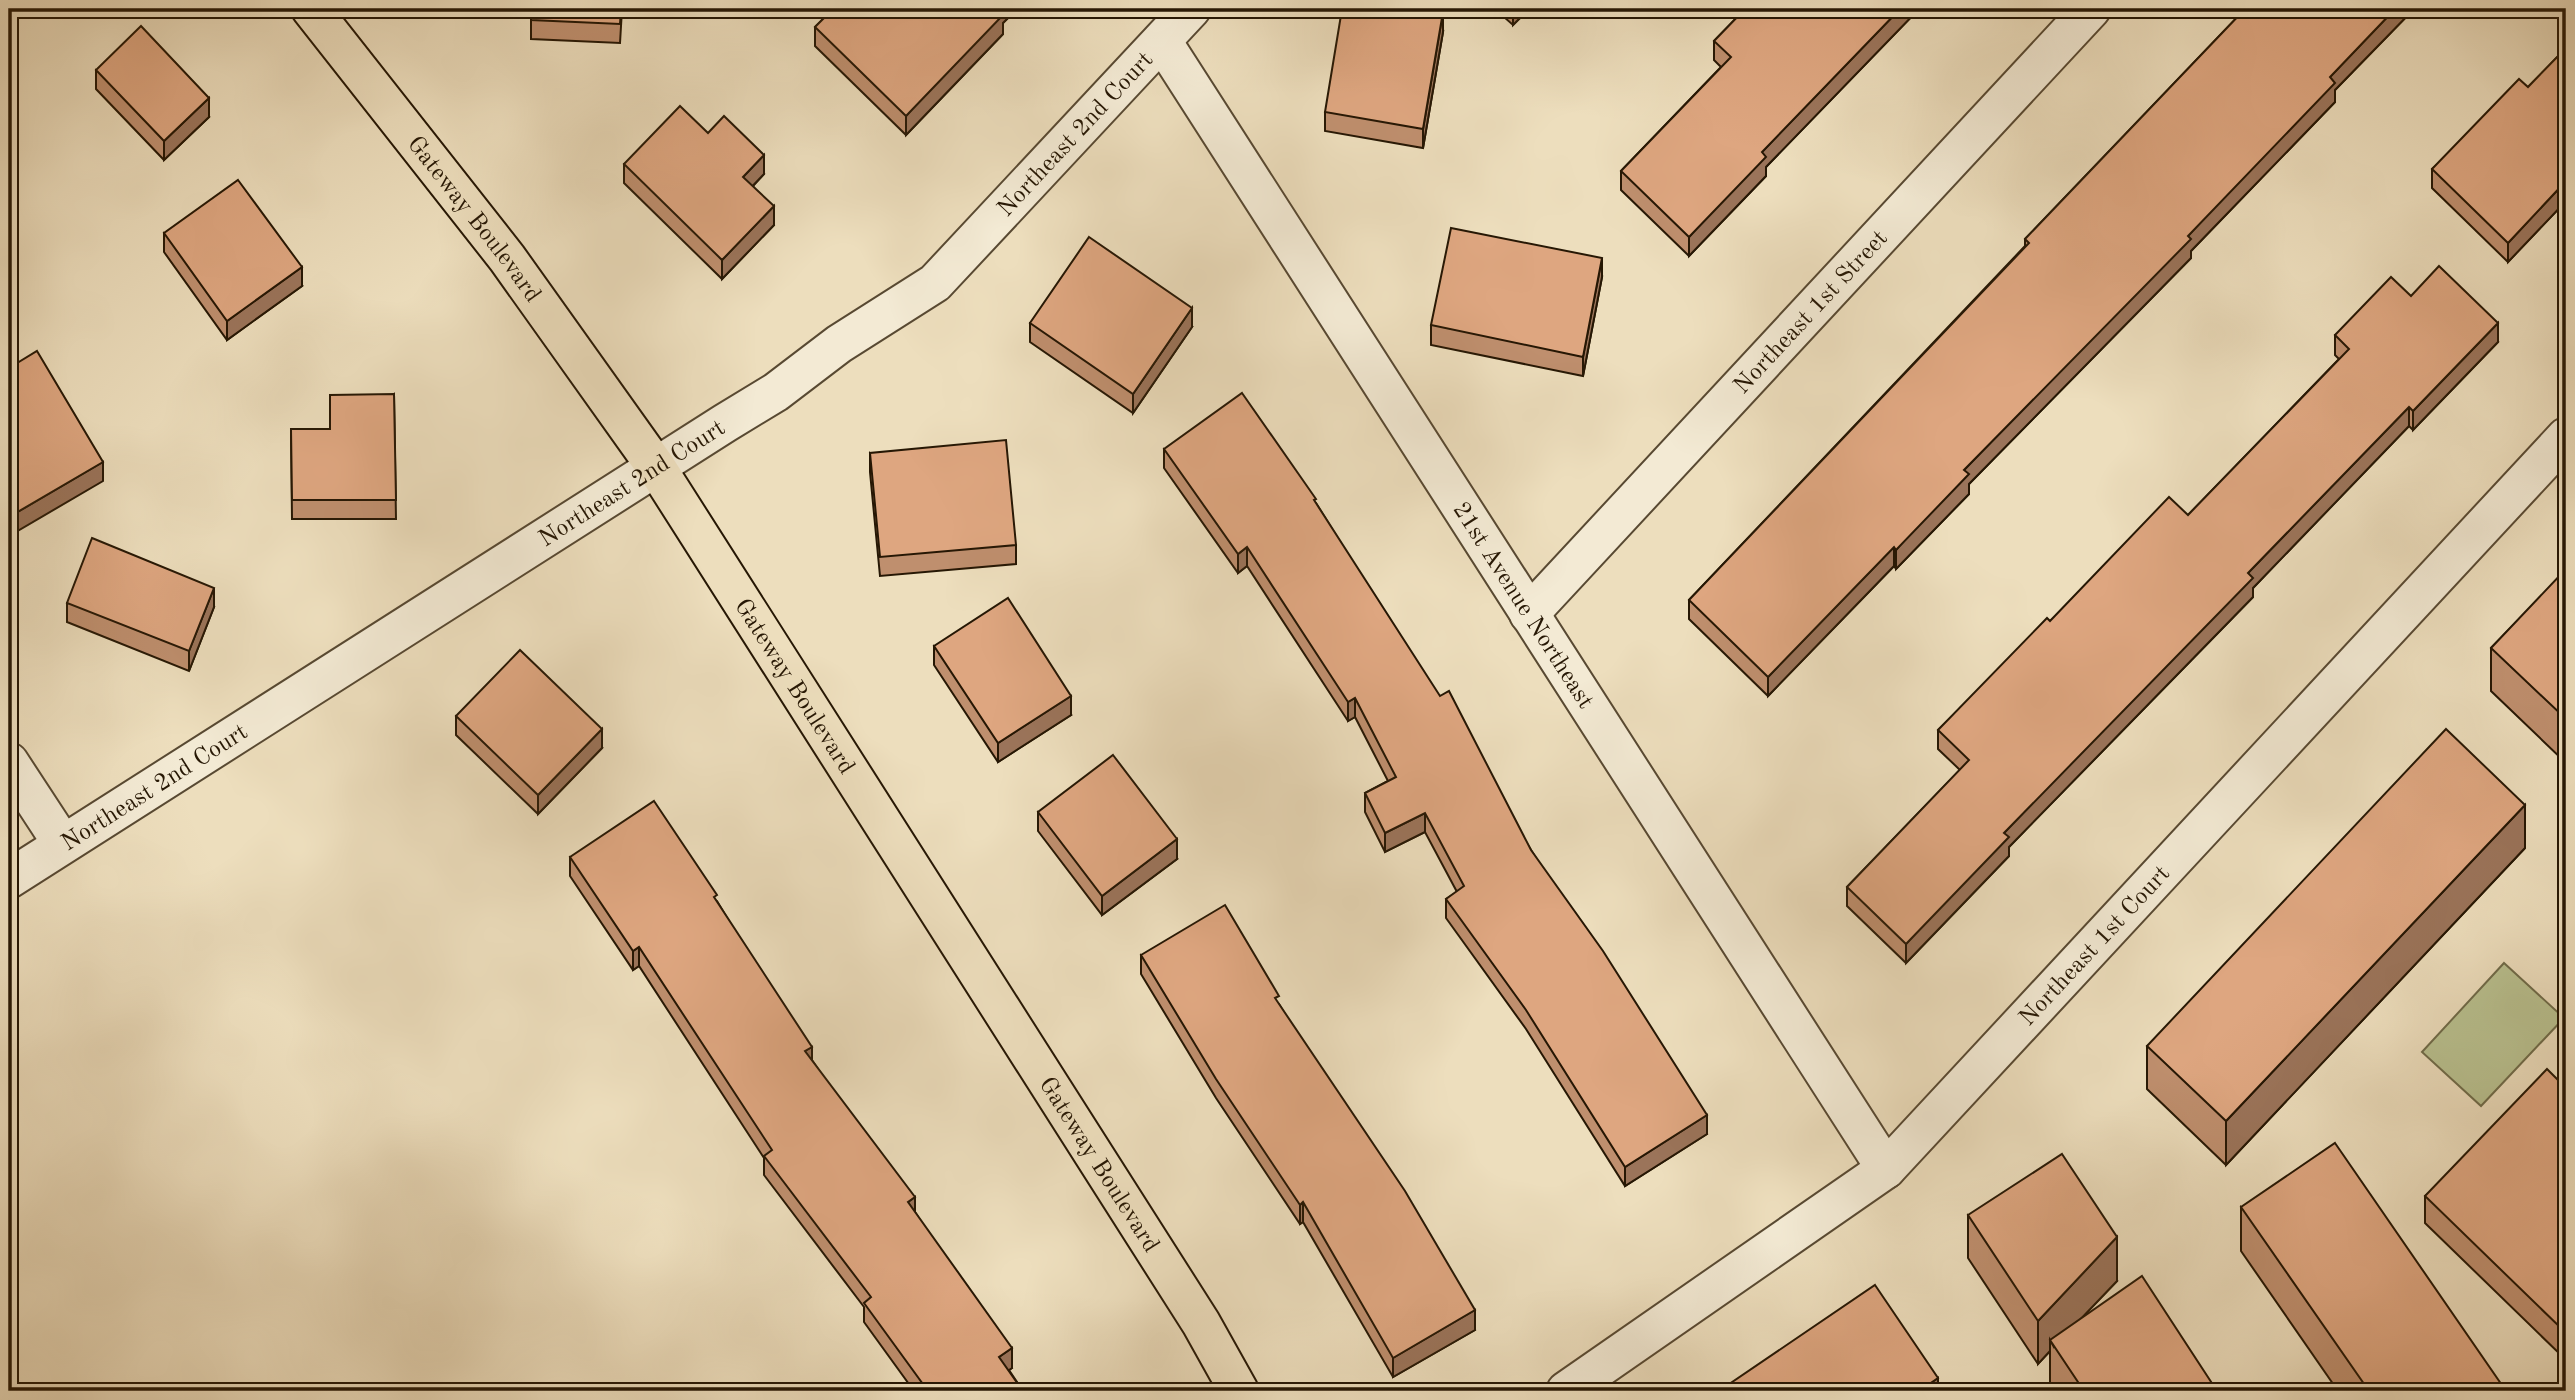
<svg xmlns="http://www.w3.org/2000/svg" width="2575" height="1400" font-family="'Old Standard TT',serif">
	<rect width="100%" height="100%" fill="#eddebd"/>
	<filter id="stains"><feTurbulence type="fractalNoise" baseFrequency=".00286" numOctaves="4"/><feColorMatrix values="0 0 0 0 .2 0 0 0 0 .09 0 0 0 0 .02 0 0 0 .5 -.17"/></filter>
	<radialGradient id="worn" r=".72"><stop offset=".6" stop-color="#630" stop-opacity="0"/><stop offset="1" stop-color="#630" stop-opacity=".3"/></radialGradient>
	<polygon fill="#b9c190" stroke="#706c4a" stroke-width="2" points="2504,963 2564,1018 2481,1106 2422,1052"/>
	<g fill="none" stroke-linecap="round" stroke-linejoin="round">
		<g stroke="#584932" stroke-width="42">
			<g id="minor">
				<path id="s1" d="M1162 41 1886 1169"/>
				<path id="s2" d="M1529 614 2091 9"/>
				<polyline points="9,762 62,843"/>
				<path id="s3" d="M9 879 725 423 776 392 839 344 935 283 1191 9"/>
				<path id="s4" d="M1566 1391 1886 1169 2566 437"/>
			</g>
		</g>
		<g stroke="#261704" stroke-width="42">
			<g id="major">
				<path id="s5" d="M311 9 507 258 656 467 1201 1323 1239 1391"/>
			</g>
		</g>
		<use href="#minor" stroke="#f3ead4" stroke-width="38"/>
		<use href="#major" stroke="#eddebd" stroke-width="38"/>
	</g>
	<g fill="#bf8f6e" stroke="#261704" stroke-width="2">
		<polygon points="531,9 622,9 620,43 531,39"/>
		<polygon points="833,9 1017,9 1003,23 1003,34 906,135 815,46 815,27"/>
		<polygon points="1495,9 1529,9 1513,25"/>
		<polygon points="1745,9 1919,9 1766,167 1766,176 1689,256 1621,190 1621,171 1721,67 1714,60 1714,41"/>
		<polygon points="2245,9 2414,9 2335,90 2335,102 2191,251 2191,258 1969,484 1969,494 1896,569 1894,566 1768,696 1689,619 1689,600 2025,246 2025,239"/>
		<polygon points="1443,32 1423,148 1325,131 1325,112"/>
		<polygon points="2566,48 2566,201 2508,262 2432,188 2432,169 2528,87"/>
		<polygon points="96,70 209,117 164,160 96,89"/>
		<polygon points="708,133 764,174 753,186 774,225 722,279 624,183 624,164"/>
		<polygon points="164,233 302,286 227,340 164,252"/>
		<polygon points="1602,277 1583,376 1431,345 1431,325"/>
		<polygon points="2411,296 2498,342 2413,430 2409,426 2253,588 2253,597 2009,847 2009,856 1906,963 1847,906 1847,887 1960,770 1938,749 1938,730 2050,621 2188,515 2339,359 2335,355 2335,335"/>
		<polygon points="1030,323 1192,327 1133,413 1030,342"/>
		<polygon points="394,394 396,519 292,519 291,429 330,429"/>
		<polygon points="1164,449 1316,503 1707,1134 1625,1186 1526,1029 1446,918 1446,899 1457,892 1425,832 1385,852 1365,812 1365,793 1388,781 1355,717 1348,721 1247,566 1238,573 1164,468"/>
		<polygon points="870,453 1016,545 1016,564 880,576 870,472"/>
		<polygon points="2566,571 2566,763 2491,691 2491,648"/>
		<polygon points="67,603 214,607 189,671 67,622"/>
		<polygon points="934,646 1071,715 998,762 934,665"/>
		<polygon points="456,716 602,748 538,814 456,735"/>
		<polygon points="1038,812 1177,859 1102,915 1038,831"/>
		<polygon points="2525,848 2226,1165 2147,1089 2147,1046"/>
		<polygon points="570,857 717,901 812,1060 915,1212 1012,1368 1009,1370 1023,1391 914,1391 864,1322 864,1307 764,1175 764,1158 639,966 633,970 570,876"/>
		<polygon points="1141,955 1279,1004 1475,1330 1393,1377 1303,1222 1300,1224 1216,1098 1141,974"/>
		<polygon points="2566,1088 2566,1360 2425,1223 2425,1196"/>
		<polygon points="2241,1207 2506,1391 2338,1391 2241,1251"/>
		<polygon points="1968,1215 2117,1281 2082,1317 2217,1391 2055,1391 2050,1383 2050,1351 2038,1364 1968,1258"/>
	</g>
	<g fill="#9b745a" stroke="#261704" stroke-width="2">
		<polygon points="998,9 1017,9 1003,23 1003,34 906,135 906,116"/>
		<polygon points="1513,9 1529,9 1513,25"/>
		<polygon points="1900,9 1919,9 1766,167 1766,176 1689,256 1689,237 1762,152"/>
		<polygon points="2395,9 2414,9 2335,90 2335,102 2191,251 2191,258 1969,484 1969,494 1896,569 1896,550 1964,470 2188,236 2330,77"/>
		<polygon points="1443,12 1443,32 1423,148 1423,129"/>
		<polygon points="209,98 209,117 164,160 164,141"/>
		<polygon points="764,155 764,174 743,196 743,177"/>
		<polygon points="2566,181 2566,201 2508,262 2508,243"/>
		<polygon points="774,206 774,225 722,279 722,260"/>
		<polygon points="1602,258 1602,277 1583,376 1583,357"/>
		<polygon points="302,267 302,286 227,340 227,321"/>
		<polygon points="1192,308 1192,327 1133,413 1133,394"/>
		<polygon points="2498,323 2498,342 2413,430 2413,411"/>
		<polygon points="2409,407 2409,426 2253,588 2253,597 2009,847 2009,856 1906,963 1906,944 2004,833 2248,573"/>
		<polygon points="103,462 103,481 9,536 9,517"/>
		<polygon points="1247,547 1247,566 1238,573 1238,554"/>
		<polygon points="1894,547 1894,566 1768,696 1768,677"/>
		<polygon points="214,588 214,607 189,671 189,651"/>
		<polygon points="1071,696 1071,715 998,762 998,743"/>
		<polygon points="1355,698 1355,717 1348,721 1348,702"/>
		<polygon points="602,729 602,748 538,814 538,795"/>
		<polygon points="2525,805 2525,848 2226,1165 2226,1121"/>
		<polygon points="1425,813 1425,832 1385,852 1385,833"/>
		<polygon points="1177,839 1177,859 1102,915 1102,896"/>
		<polygon points="639,947 639,966 633,970 633,951"/>
		<polygon points="812,1047 812,1066 805,1051"/>
		<polygon points="1707,1115 1707,1134 1625,1186 1625,1167"/>
		<polygon points="915,1197 915,1216 908,1202"/>
		<polygon points="1303,1202 1303,1222 1300,1224 1300,1205"/>
		<polygon points="2117,1237 2117,1281 2054,1347 2050,1340 2050,1351 2038,1364 2038,1321"/>
		<polygon points="1475,1310 1475,1330 1393,1377 1393,1358"/>
		<polygon points="1012,1348 1012,1368 999,1377 999,1357"/>
		<polygon points="1938,1378 1938,1391 1919,1391"/>
	</g>
	<g fill="#dea680" stroke="#261704" stroke-width="2">
		<polygon points="531,9 621,9 620,24 531,20"/>
		<polygon points="833,9 998,9 998,10 1003,15 906,116 815,27"/>
		<polygon points="1342,9 1422,9 1443,12 1423,129 1325,112"/>
		<polygon points="1745,9 1900,9 1762,152 1766,157 1689,237 1621,171 1731,57 1714,41"/>
		<polygon points="2245,9 2395,9 2330,77 2335,83 2188,236 2191,239 1964,470 1969,474 1896,550 1894,547 1768,677 1689,600 2029,243 2025,239"/>
		<polygon points="141,26 209,98 164,141 96,70"/>
		<polygon points="2566,48 2566,181 2508,243 2432,169 2519,79 2528,87"/>
		<polygon points="680,106 708,133 724,116 764,155 743,177 774,206 722,260 624,164"/>
		<polygon points="238,180 302,267 227,321 164,233"/>
		<polygon points="1451,228 1602,258 1583,357 1431,325"/>
		<polygon points="1089,237 1192,308 1133,394 1030,323"/>
		<polygon points="2439,266 2498,323 2413,411 2409,407 2248,573 2253,578 2004,833 2009,837 1906,944 1847,887 1969,760 1938,730 2047,618 2050,621 2169,497 2188,515 2349,349 2335,335 2391,277 2411,296"/>
		<polygon points="37,351 103,462 9,517 9,368"/>
		<polygon points="1242,393 1316,499 1314,500 1440,696 1449,691 1531,850 1603,951 1707,1115 1625,1167 1526,1010 1446,899 1464,886 1425,813 1385,833 1365,793 1396,777 1355,698 1348,702 1247,547 1238,554 1164,449"/>
		<polygon points="394,394 396,500 292,500 291,429 330,429 330,395"/>
		<polygon points="1006,440 1016,545 880,557 870,453"/>
		<polygon points="92,538 214,588 189,651 67,603"/>
		<polygon points="2565,570 2566,571 2566,719 2491,648"/>
		<polygon points="1008,598 1071,696 998,743 934,646"/>
		<polygon points="520,650 602,729 538,795 456,716"/>
		<polygon points="2446,729 2525,805 2226,1121 2147,1046"/>
		<polygon points="1113,755 1177,839 1102,896 1038,812"/>
		<polygon points="654,801 717,895 714,897 812,1047 805,1051 915,1197 908,1202 1012,1348 999,1357 1023,1391 928,1391 864,1303 871,1297 764,1156 772,1150 639,947 633,951 570,857"/>
		<polygon points="1225,905 1279,996 1275,998 1405,1191 1475,1310 1393,1358 1303,1202 1300,1205 1216,1079 1141,955"/>
		<polygon points="2547,1069 2566,1088 2566,1333 2425,1196"/>
		<polygon points="2335,1143 2506,1391 2369,1391 2241,1207"/>
		<polygon points="2062,1154 2117,1237 2038,1321 1968,1215"/>
		<polygon points="2142,1276 2217,1391 2084,1391 2050,1340"/>
		<polygon points="1875,1285 1938,1378 1919,1391 1719,1391"/>
	</g>
	<g text-anchor="middle" stroke-width="7" stroke-linejoin="round" paint-order="stroke">
		<g font-size="24" fill="#261704" stroke="#f3ead4">
			<text dy="8" stroke="none"><textPath href="#s3" startOffset="1306">Northeast 2nd Court</textPath></text>
			<text dy="8" stroke="none"><textPath href="#s5" startOffset="266">Gateway Boulevard</textPath></text>
			<text dy="8" stroke="none"><textPath href="#s2" startOffset="413">Northeast 1st Street</textPath></text>
			<text dy="8" stroke="none"><textPath href="#s3" startOffset="738">Northeast 2nd Court</textPath></text>
			<text dy="8" stroke="none"><textPath href="#s1" startOffset="670">21st Avenue Northeast</textPath></text>
			<text dy="8" stroke="none"><textPath href="#s5" startOffset="833">Gateway Boulevard</textPath></text>
			<text dy="8" stroke="none"><textPath href="#s3" startOffset="172">Northeast 2nd Court</textPath></text>
			<text dy="8" stroke="none"><textPath href="#s4" startOffset="695">Northeast 1st Court</textPath></text>
			<text dy="8" stroke="none"><textPath href="#s5" startOffset="1400">Gateway Boulevard</textPath></text>
		</g>
	</g>
	<rect width="2575" height="1400" fill="none" stroke="#eddebd" stroke-width="35"/>
	<rect x="10" y="10" width="2554" height="1379" fill="none" stroke="#261704" stroke-width="3.5"/>
	<rect x="18" y="18" width="2540" height="1365" fill="none" stroke="#261704" stroke-width="2"/>
	<rect width="100%" height="100%" filter="url(#stains)"/>
	<rect width="100%" height="100%" fill="url(#worn)"/>
</svg>
